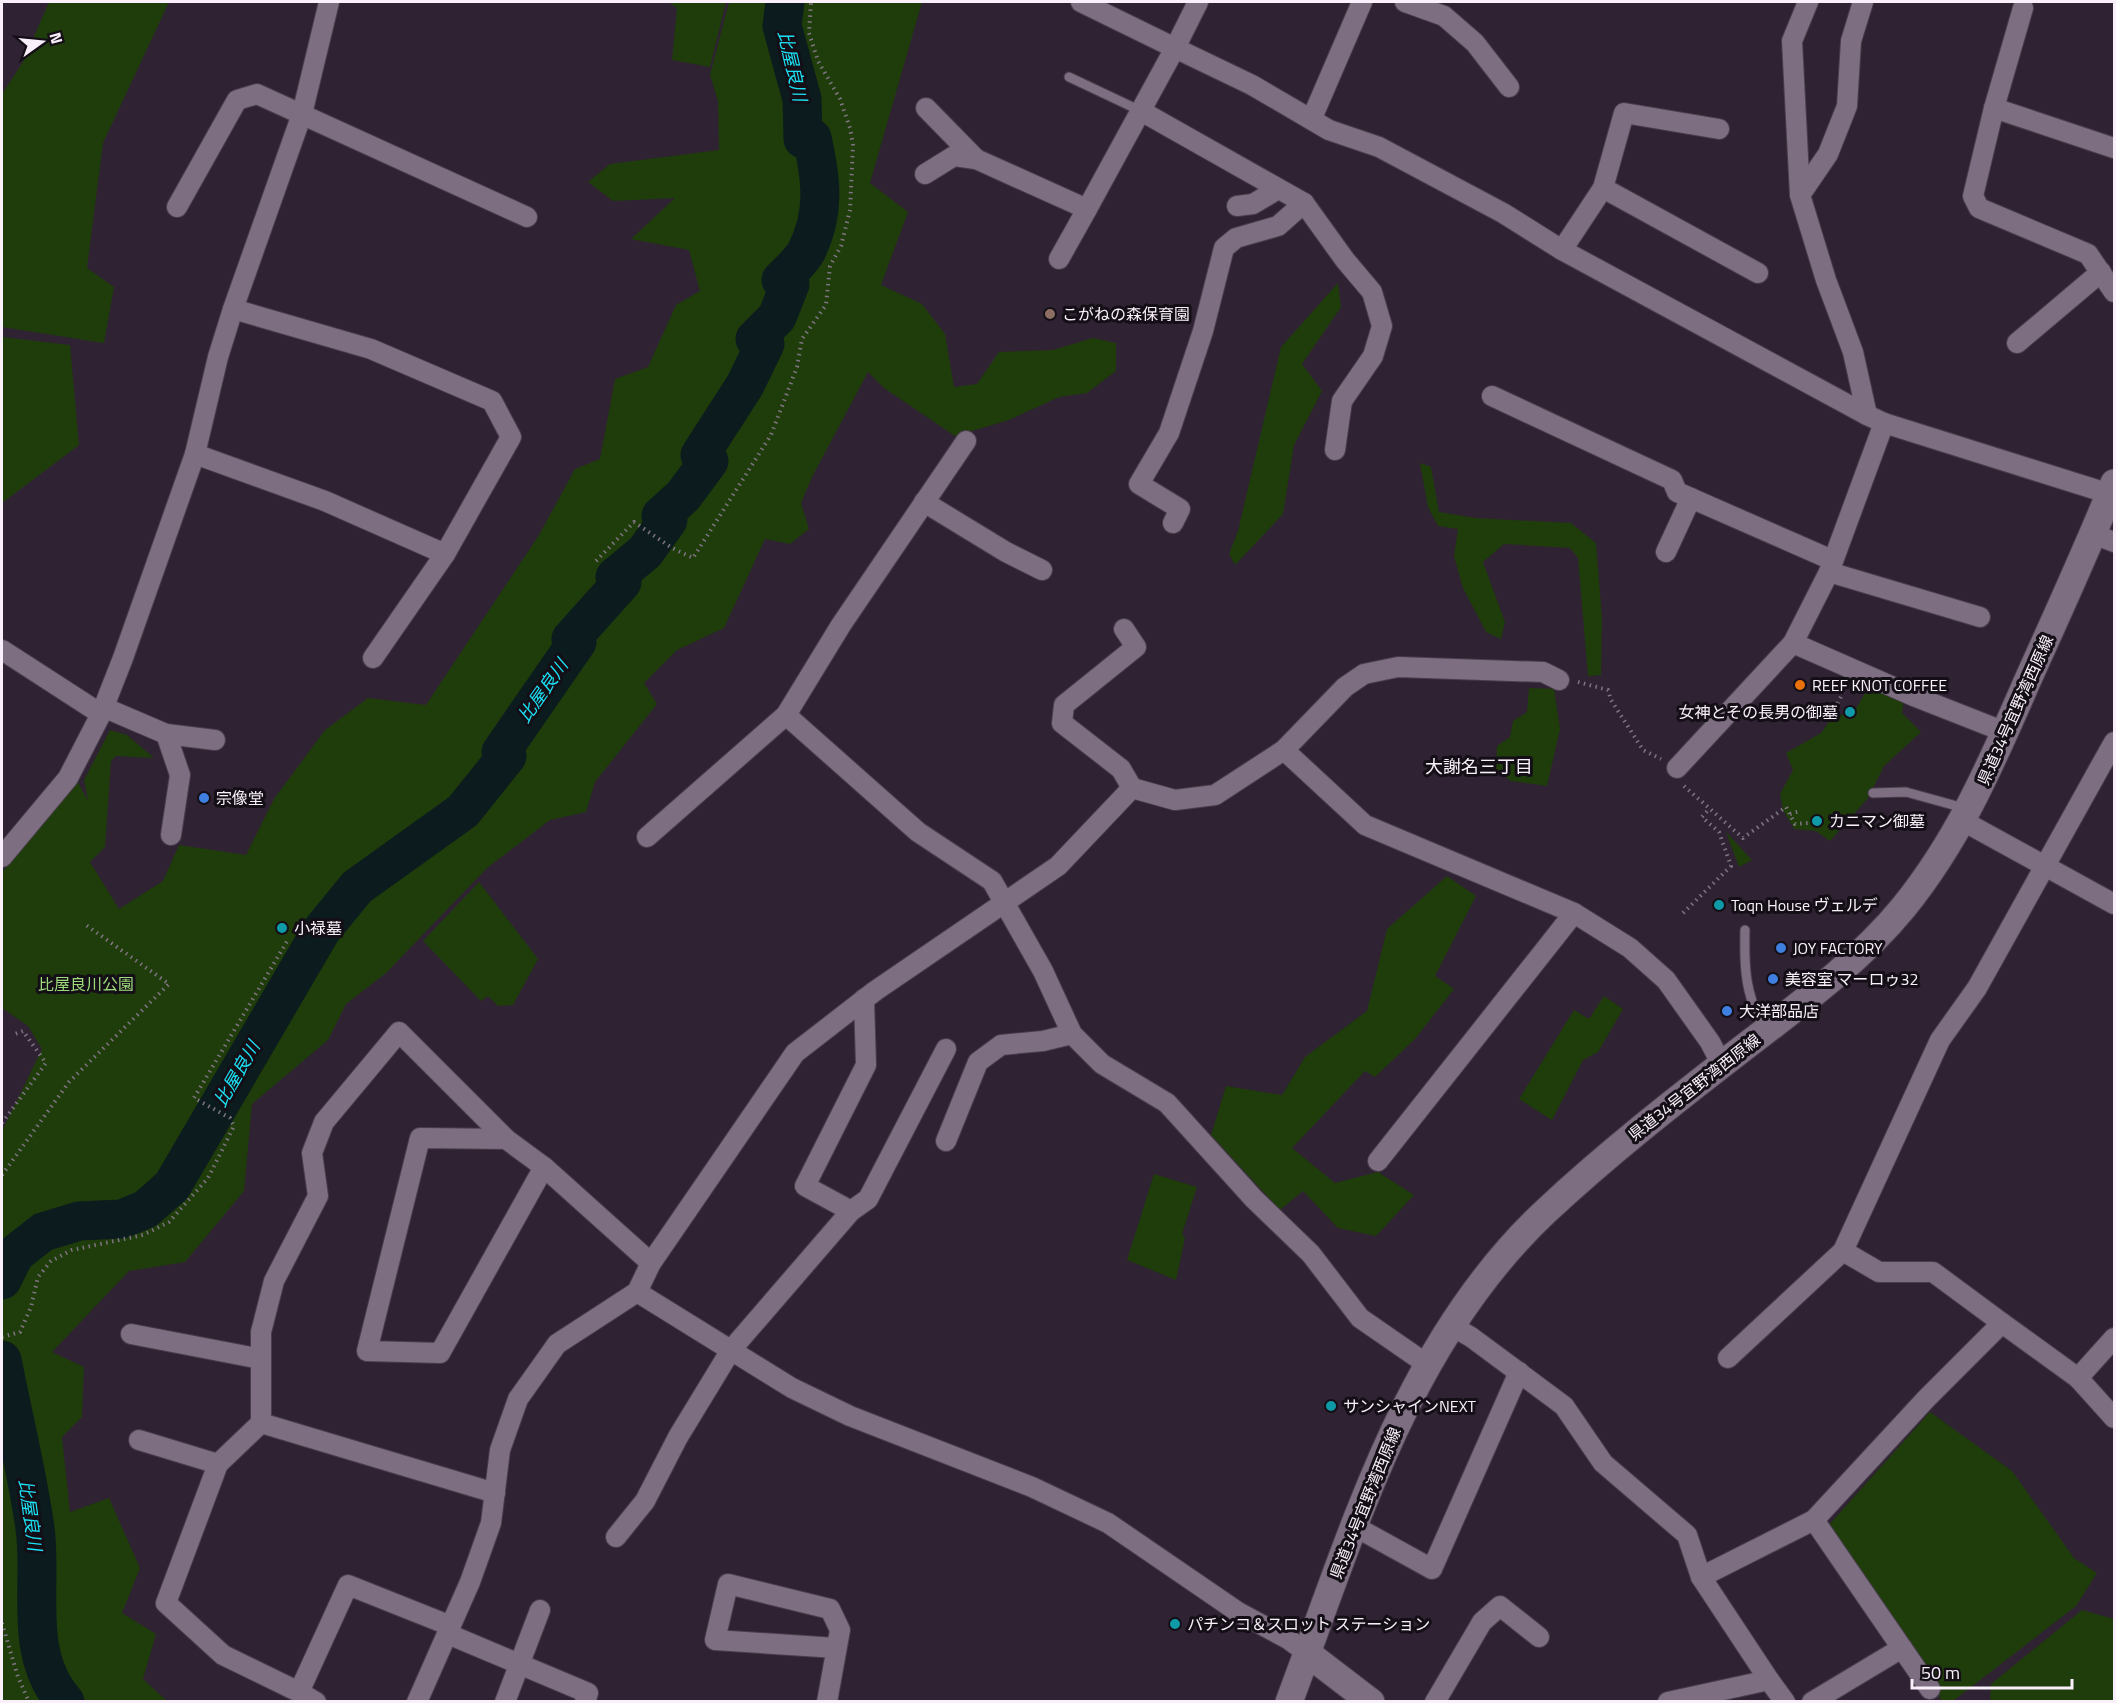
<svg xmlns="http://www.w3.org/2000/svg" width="2116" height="1703" font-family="'Titillium Web','Noto Sans JP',sans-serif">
	<rect width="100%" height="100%" fill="#2f2333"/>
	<g fill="#1f3c0b">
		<polygon points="49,2 169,2 103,143 87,268 114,287 104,343 2,327 2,94 23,62"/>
		<polygon points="669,2 726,2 710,67 672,60 677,8"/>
		<polygon points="729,2 922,2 870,183 908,212 881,285 922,304 945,334 954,387 977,384 999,352 1053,350 1093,338 1116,343 1116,371 1087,393 1059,397 1009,420 955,436 884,388 868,372 812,477 801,503 809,529 790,544 765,539 724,628 677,650 644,683 657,704 595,782 586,812 550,820 487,868 386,973 346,1004 328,1040 252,1104 244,1191 185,1262 129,1271 52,1352 84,1367 82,1417 62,1437 70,1512 109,1498 140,1568 122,1613 156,1634 143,1679 167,1701 2,1701 2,1131 42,1049 28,1026 2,1008 2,872 78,782 88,801 84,780 110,730 127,735 154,758 116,756 111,761 105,847 90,862 119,909 163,881 179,845 246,855 274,799 325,730 368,698 426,705 539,535 575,469 600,459 615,379 648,367 676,305 700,291 689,250 631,239 675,198 613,201 588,182 610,164 719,150 718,101 710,75"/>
		<polygon points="1338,283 1341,307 1302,364 1322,391 1294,445 1283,514 1235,565 1229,554 1238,531 1281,347"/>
		<polygon points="2,337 70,345 79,445 2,503"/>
		<polygon points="1420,463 1431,467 1439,512 1475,518 1571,523 1596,543 1602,618 1601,675 1588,676 1578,558 1570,548 1504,544 1483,562 1505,622 1501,639 1486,632 1463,588 1454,556 1458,529 1438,526 1428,507"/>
		<polygon points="1871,683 1904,699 1902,713 1921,732 1884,766 1868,798 1830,841 1816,831 1794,829 1783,810 1780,794 1793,770 1786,753 1821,733 1835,713 1851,717"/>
		<polygon points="1529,688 1554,689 1560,729 1547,786 1511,781 1496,770 1497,746 1510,737 1513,721 1527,712"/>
		<polygon points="1726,832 1752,860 1739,867"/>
		<polygon points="1447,876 1476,896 1435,976 1454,989 1415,1039 1375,1077 1365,1071 1292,1148 1335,1183 1378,1172 1414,1195 1376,1236 1338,1228 1303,1191 1280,1210 1211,1135 1226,1086 1282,1095 1305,1057 1367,1011 1387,929"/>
		<polygon points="479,882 538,959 513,1005 498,1006 488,996 481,1001 423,941"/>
		<polygon points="1604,996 1623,1009 1598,1052 1583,1060 1552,1120 1519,1099 1574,1010 1589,1019"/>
		<polygon points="1154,1174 1197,1187 1182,1234 1185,1238 1176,1280 1127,1260"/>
		<polygon points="1930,1412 2012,1471 2074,1558 2097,1573 2076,1606 1953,1701 1942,1701 1827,1527"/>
		<polygon points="2082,1610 2114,1619 2114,1701 1990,1701 1991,1684"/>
	</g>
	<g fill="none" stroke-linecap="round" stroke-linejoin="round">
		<g stroke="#0c1c1e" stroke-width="39">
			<path d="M2 1280 15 1254 43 1232 79 1221 122 1219 146 1209 172 1186 321 931 357 887 463 811 507 756 501 752 577 642 571 639 622 582 615 577 645 552 668 520 661 516 683 496 709 461 700 455 745 385 765 344 755 339 777 317 790 284 781 280C789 272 800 262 806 252 826 213 821 178 812 138L803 139 802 99 782 26 785 2"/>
			<path d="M2 1360C13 1416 27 1472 35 1528 43 1585 22 1654 65 1702"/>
		</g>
		<g stroke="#493e4c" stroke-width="11">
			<g id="lane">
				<polyline points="1069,77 1141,111"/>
				<polyline points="1873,793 1906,792 1964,808"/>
				<path d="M1745 930C1744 967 1745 997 1765 1028"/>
			</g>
		</g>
		<g stroke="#493e4c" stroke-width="22">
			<g id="street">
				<polyline points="1198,2 1175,48 1252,85 1329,130 1379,147 1503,213 1562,250 1867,415 1884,423 2110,494"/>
				<polyline points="1405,2 1444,16 1475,43 1509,87"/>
				<polyline points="1808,2 1792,41 1800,195 1826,280 1853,352 1867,415"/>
				<polyline points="926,108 976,159 1087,209 1175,48 1081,2"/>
				<polyline points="1994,108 2023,8"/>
				<polyline points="1141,111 1304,203 1345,260 1372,292 1382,326 1373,356 1342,401 1335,450"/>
				<polyline points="1312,118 1362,2"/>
				<polyline points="2114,148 1994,108 1973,196 1979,208 2088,254 2114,292"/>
				<polyline points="925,174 954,156 976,159"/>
				<polyline points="1603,188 1758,273"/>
				<polyline points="1800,195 1828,154 1847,106 1851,41 1863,2"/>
				<polyline points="1237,206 1253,204 1278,189"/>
				<polyline points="177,207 237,100 257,94 527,217"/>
				<polyline points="1562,250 1603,188 1624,113 1719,129"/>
				<polyline points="1059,259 1087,209"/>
				<polyline points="2017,343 2101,272"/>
				<polyline points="1492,396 1672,480 1677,492 1832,560"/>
				<polyline points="966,441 841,625 786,715 918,832 992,881 1043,971 1072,1034 1102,1064 1167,1103 1254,1199 1311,1254 1360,1318 1428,1365"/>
				<polyline points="195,454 325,501 445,554 511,437 492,401 371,349 233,309"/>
				<polyline points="924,502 1006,552 1042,570"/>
				<polyline points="1173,523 1180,509 1139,484 1169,433 1203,331 1224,248 1236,238 1278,226 1304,203"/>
				<polyline points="2093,534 2114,542"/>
				<polyline points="1666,552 1691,498"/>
				<polyline points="1829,572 1980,617"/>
				<polyline points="1124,629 1136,647 1064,705 1062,723 1121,769 1132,788"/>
				<polyline points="1793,643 1916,697 2005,732"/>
				<polyline points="2,650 101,714"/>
				<polyline points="373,658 445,554"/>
				<polyline points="103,707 166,734 215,740"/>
				<polyline points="166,734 180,775 171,835"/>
				<polyline points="1284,750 1365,825 1574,913 1630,948 1666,980 1710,1042 1722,1065"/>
				<polyline points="1677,768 1793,643 1829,572 1884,423"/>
				<polyline points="1963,821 2114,904"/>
				<polyline points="647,837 786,715"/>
				<polyline points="2,857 68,778 101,714 123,658 195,454 218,357 233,309 302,114 329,2"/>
				<polyline points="506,1139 420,1138 367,1351 440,1353 544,1167"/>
				<polyline points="946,1141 978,1062 1001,1045 1043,1041 1072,1034"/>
				<polyline points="1378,1161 1574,913"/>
				<polyline points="851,1211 868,1199 946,1049"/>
				<polyline points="637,1292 792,1388 850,1416 1032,1487 1108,1523 1238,1612 1288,1639 1307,1653"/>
				<polyline points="2002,1323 1933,1272 1879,1272 1843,1251 1940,1040 1977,988 2114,742"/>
				<polyline points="1452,1326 1471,1337 1564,1406 1603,1463 1687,1535 1701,1577 1769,1680 1668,1702"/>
				<polyline points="131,1334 261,1359"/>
				<polyline points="1728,1358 1843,1251"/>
				<polyline points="2078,1378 2114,1338"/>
				<polyline points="261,1423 218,1464 166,1603 223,1655 299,1692"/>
				<polyline points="139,1440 218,1464"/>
				<polyline points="495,1493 261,1423 261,1332 274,1281 318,1196 312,1153 324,1122 399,1032 506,1139 544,1167 651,1263"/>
				<polyline points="1814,1520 1930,1689"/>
				<polyline points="1354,1526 1432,1569 1519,1372"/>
				<polyline points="616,1537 645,1501 678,1437 731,1350 851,1211 805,1186 866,1065 864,999"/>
				<polyline points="1701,1577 1814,1520 1926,1399 2002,1323 2078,1378 2114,1418"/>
				<polyline points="448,1634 588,1693 585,1702"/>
				<polyline points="1769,1680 1785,1702"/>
				<polyline points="316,1702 299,1692 348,1585 451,1626"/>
				<polyline points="417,1702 470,1582 491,1523 500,1450 518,1399 557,1344 637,1292 651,1263 795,1053 875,991 1058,866 1132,788 1175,800 1215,795 1284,750 1345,687 1364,674 1398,667 1543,672 1559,680"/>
				<polyline points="505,1702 540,1610"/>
				<polyline points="827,1702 840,1630 830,1609 728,1584 715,1640 836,1648"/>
				<polyline points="1435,1702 1482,1622 1500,1606 1539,1637"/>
				<polyline points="1812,1702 1902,1648"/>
			</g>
		</g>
		<g stroke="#493e4c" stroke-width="29">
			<g id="secondary">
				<polyline points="1307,1653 1371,1702"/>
				<path d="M1289 1702C1354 1529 1407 1341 1546 1211 1607 1154 1672 1103 1738 1052 1795 1008 1857 964 1903 908 1959 839 1991 764 2026 684 2056 617 2087 550 2114 483"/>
			</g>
		</g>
		<g stroke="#7f7482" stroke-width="4" stroke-dasharray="1.5 4.5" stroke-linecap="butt">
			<polyline points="596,561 634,522 672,548 693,558 771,435 797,367 802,339 826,305 830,266 841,246 850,210 853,145 850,128 840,99 818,61 809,33 811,2"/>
			<polyline points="1578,682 1608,690 1611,700 1643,750 1661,759"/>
			<polyline points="1835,709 1846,686"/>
			<polyline points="1684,786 1743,838 1786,807 1795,824 1808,823"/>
			<polyline points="1790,814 1800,811"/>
			<polyline points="1683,913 1731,866 1719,832 1702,817 1709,809"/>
			<polyline points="2,1123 46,1063 23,1031 15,1034"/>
			<polyline points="2,1175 69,1082 169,984 86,925"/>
			<polyline points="2,1337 20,1332 31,1307 38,1277 51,1261 72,1250 143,1235 169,1222 208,1178 234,1126 230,1118 194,1098 289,938"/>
			<polyline points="2,1623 18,1677 29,1702"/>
		</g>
		<use href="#lane" stroke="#7d6e81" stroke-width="9"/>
		<use href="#street" stroke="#7d6e81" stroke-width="20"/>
		<use href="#secondary" stroke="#7d6e81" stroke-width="27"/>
	</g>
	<circle fill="#8d6e63" stroke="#140f16" stroke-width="2" cx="1050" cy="314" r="6"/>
	<circle fill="#e8710a" stroke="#140f16" stroke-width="2" cx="1800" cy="685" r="6"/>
	<g fill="#0f9aa8" stroke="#140f16" stroke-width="2">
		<circle cx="1850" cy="712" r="6"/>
		<circle cx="1817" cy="821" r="6"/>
		<circle cx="1719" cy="905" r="6"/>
		<circle cx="282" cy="928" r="6"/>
		<circle cx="1331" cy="1406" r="6"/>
		<circle cx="1175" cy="1624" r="6"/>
	</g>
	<g fill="#3f7fe0" stroke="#140f16" stroke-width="2">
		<circle cx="204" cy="798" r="6"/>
		<circle cx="1781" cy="948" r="6"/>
		<circle cx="1773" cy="979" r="6"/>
		<circle cx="1727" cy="1011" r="6"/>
	</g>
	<g text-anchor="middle" stroke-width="6" stroke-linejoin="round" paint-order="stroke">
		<g font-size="16" fill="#f9f0fb" stroke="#140f16" text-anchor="start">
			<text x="1062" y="320">こがねの森保育園</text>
			<text x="1812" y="691">REEF KNOT COFFEE</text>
			<text x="1838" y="718" text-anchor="end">女神とその長男の御墓</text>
			<text x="216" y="804">宗像堂</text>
			<text x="1829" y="827">カニマン御墓</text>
			<text x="1731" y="911">Toqn House ヴェルデ</text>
			<text x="294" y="934">小禄墓</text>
			<text x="1793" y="954">JOY FACTORY</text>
			<text x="1785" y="985">美容室 マーロゥ32</text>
			<text x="1739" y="1017">大洋部品店</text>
			<text x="1343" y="1412">サンシャインNEXT</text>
			<text x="1187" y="1630">パチンコ＆スロット ステーション</text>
		</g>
		<g font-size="16" fill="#f9f0fb" stroke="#140f16">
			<text transform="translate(2015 710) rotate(-66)" y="6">県道34号宜野湾西原線</text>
			<text transform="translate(1694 1087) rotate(-38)" y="6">県道34号宜野湾西原線</text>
			<text transform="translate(1365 1503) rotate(-68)" y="6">県道34号宜野湾西原線</text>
		</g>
		<g font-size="16" fill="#9dda7b" stroke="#140f16">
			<text x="86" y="990">比屋良川公園</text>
		</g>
		<g font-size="18" font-style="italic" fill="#1be1f4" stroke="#140f16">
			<text transform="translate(792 66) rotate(77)" y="6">比屋良川</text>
			<text transform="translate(543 691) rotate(-55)" y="6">比屋良川</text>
			<text transform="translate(237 1074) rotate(-60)" y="6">比屋良川</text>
			<text transform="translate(30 1515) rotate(82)" y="6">比屋良川</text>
		</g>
		<g font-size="18" fill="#f9f0fb" stroke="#140f16">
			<text x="1479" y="773">大謝名三丁目</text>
		</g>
	</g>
	<rect width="2116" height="1703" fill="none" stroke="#f9f0fb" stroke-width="6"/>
	<g transform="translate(42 42) rotate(75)" stroke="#140f16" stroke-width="4.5" paint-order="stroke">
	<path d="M0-4.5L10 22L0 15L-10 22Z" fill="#f9f0fb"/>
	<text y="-9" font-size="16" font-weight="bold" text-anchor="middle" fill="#f9f0fb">N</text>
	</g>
	<path d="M1912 1679v9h160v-9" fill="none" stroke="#f9f0fb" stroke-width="3"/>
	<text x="1921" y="1679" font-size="18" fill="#f9f0fb" stroke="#140f16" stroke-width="4.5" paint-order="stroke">50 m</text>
</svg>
